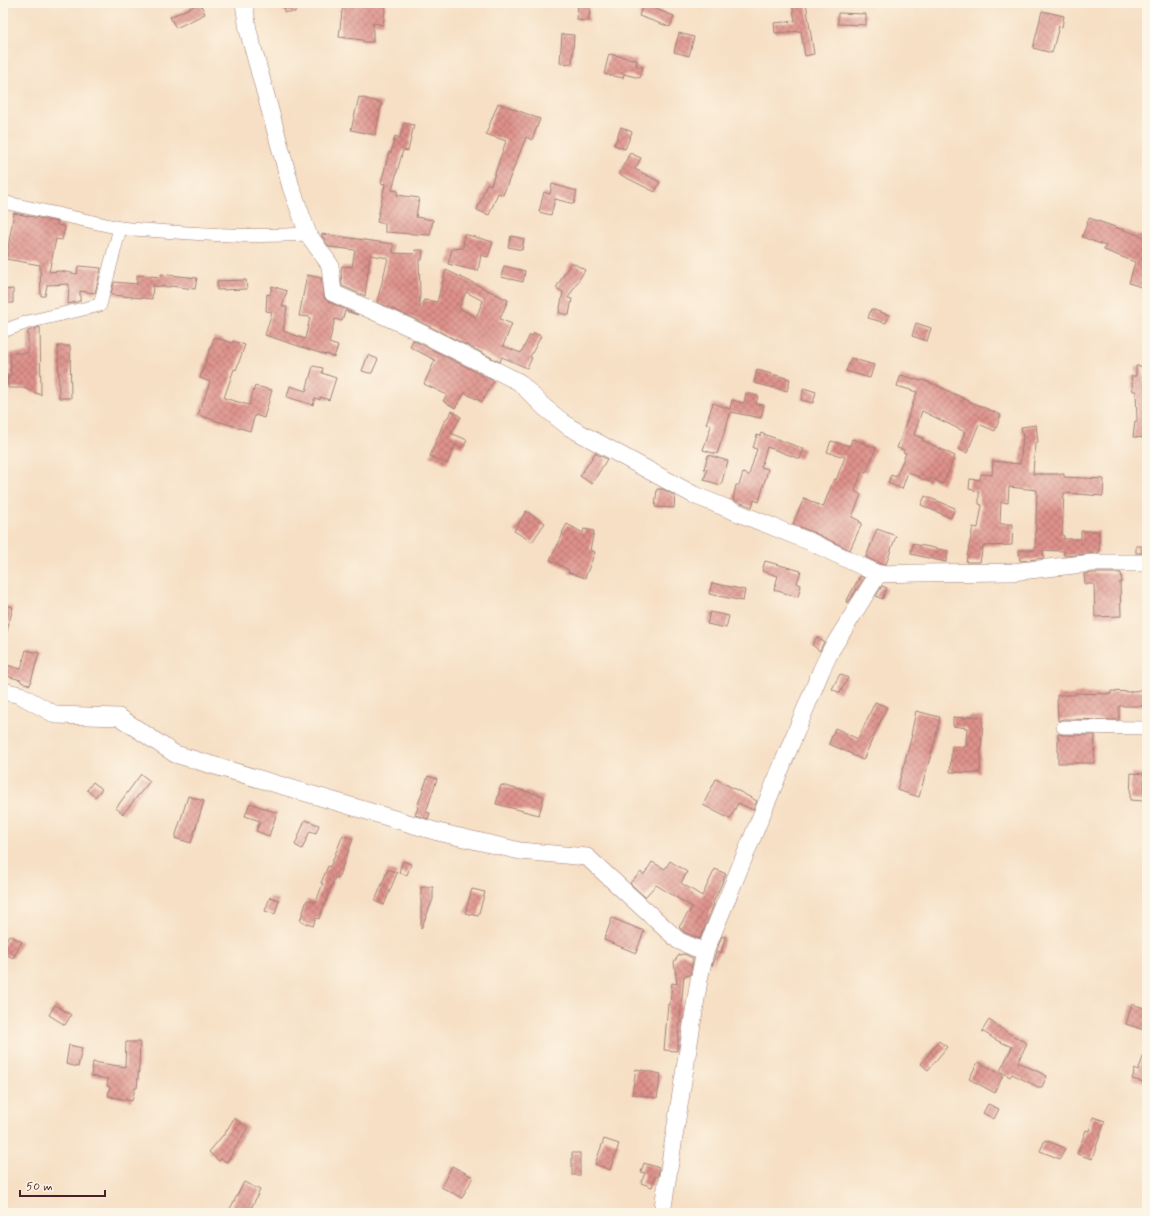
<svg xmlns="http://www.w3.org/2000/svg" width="1150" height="1216" font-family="Mynerve,sans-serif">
	<defs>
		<pattern id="building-cross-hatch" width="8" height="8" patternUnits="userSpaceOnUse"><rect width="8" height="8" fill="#de918b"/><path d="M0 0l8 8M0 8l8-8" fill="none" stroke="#b67672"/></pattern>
	</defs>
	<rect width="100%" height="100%" fill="#fcf5e5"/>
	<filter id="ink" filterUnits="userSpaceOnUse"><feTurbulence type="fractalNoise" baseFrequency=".025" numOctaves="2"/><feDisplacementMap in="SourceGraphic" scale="8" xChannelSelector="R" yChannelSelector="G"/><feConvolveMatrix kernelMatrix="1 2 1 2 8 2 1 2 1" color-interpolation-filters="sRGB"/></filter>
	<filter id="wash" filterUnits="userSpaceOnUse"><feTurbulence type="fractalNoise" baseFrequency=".012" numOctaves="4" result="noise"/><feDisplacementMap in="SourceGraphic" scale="16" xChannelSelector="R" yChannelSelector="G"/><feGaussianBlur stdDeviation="0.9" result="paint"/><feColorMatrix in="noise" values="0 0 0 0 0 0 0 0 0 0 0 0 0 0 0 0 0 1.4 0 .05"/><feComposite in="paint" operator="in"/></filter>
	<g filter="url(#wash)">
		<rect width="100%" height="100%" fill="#f6dfc4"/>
		<g id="blocks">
			<g fill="url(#building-cross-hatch)" fill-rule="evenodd">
				<polygon points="200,3 205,14 176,28 170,17"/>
				<polygon points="285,3 296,3 295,12 284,12"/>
				<polygon points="343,3 386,3 383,25 373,23 373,42 363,42 363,40 339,37"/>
				<polygon points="578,3 590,3 589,21 577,20"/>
				<polygon points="792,3 806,3 814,54 805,56 801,31 775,33 774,23 795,21"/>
				<polygon points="643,4 674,16 670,27 639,16"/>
				<polygon points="1042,11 1064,16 1062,27 1059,26 1052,53 1033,48"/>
				<polygon points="838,13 866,14 866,25 838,24"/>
				<polygon points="679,33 694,37 689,56 674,52"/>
				<polygon points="562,34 574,35 572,64 560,63"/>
				<polygon points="609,54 637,60 636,66 643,67 640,78 624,74 623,78 604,74"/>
				<polygon points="359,97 382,103 375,135 351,130"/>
				<polygon points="498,103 540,119 532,140 526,137 503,195 498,193 489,215 477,210 487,183 491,185 506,141 486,134"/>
				<polygon points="404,123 414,125 408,151 403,150 392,190 398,191 397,195 419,198 416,217 433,220 430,235 385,232 385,224 377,222 385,184 381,183 389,152 391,153 395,136 400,138"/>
				<polygon points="621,127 632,132 625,149 614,145"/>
				<polygon points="630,153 641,158 635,169 660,182 655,192 619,174"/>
				<polygon points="552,184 577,191 574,204 555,199 551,215 539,212 544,192 550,194"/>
				<polygon points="14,213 58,222 57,225 65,227 62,240 56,239 49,272 60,271 77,274 78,266 101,268 95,293 80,291 80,301 68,304 69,284 47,285 45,296 41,296 40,265 6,259"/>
				<polygon points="1089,218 1147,238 1147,265 1141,287 1129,283 1135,262 1104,250 1106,246 1082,237"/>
				<path d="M322 234 393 244V253L414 254 415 250H423L422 260H419L420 295 419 309 424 300 437 302 446 270 508 300 500 319 512 324 503 346 521 353 530 335 532 336 534 333 541 336 530 357 532 358 527 368 502 357 500 362 413 318 377 302 388 258 370 255 365 296 342 286 341 271 342 266 352 267 355 250 329 247 322 236ZM466 292 483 301 476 317 459 308Z"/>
				<polygon points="464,234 493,242 488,257 481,255 478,271 448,264 452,249 463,248"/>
				<polygon points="511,236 524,239 522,250 508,247"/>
				<polygon points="571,262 585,270 568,298 572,299 569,315 559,313 563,292 556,288"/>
				<polygon points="504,266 525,271 523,282 501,277"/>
				<polygon points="161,274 197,278 195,289 170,286 170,287 153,286 152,299 113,295 111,294 114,282 137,284 137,275 161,277"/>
				<polygon points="307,275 321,278 323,294 325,299 329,302 358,315 345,311 342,321 335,319 329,343 338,346 334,357 326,354 326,355 265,335 272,312 266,311 267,294 270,295 272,286 287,291 282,306 287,307 283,331 305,339 310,317 299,316"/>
				<polygon points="246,280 247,289 217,290 217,281"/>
				<polygon points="13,289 13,303 4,303 3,290"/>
				<polygon points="871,309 889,315 886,323 868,318"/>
				<polygon points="916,323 931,328 927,341 912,336"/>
				<polygon points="40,327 41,395 24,388 8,388 8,375 11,375 10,353 28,353 28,331"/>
				<polygon points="214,337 232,343 233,341 245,345 236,370 234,369 224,398 249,405 255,386 272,390 264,418 255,415 250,431 198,415 210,382 200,378"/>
				<polygon points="413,340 494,381 482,402 465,393 455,408 443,401 447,395 424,384 435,360 410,347"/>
				<polygon points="58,346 70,346 71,398 59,398"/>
				<polygon points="368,355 378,359 372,373 369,373 362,371"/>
				<polygon points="851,358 874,365 870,378 846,371"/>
				<polygon points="313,366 323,368 322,373 336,378 329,400 320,397 320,400 315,398 313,405 287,397 290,386 306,391"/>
				<polygon points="1136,366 1142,366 1147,398 1147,438 1133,437 1135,421 1137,421 1136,391 1133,391 1131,376 1136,376"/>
				<polygon points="757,370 790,379 787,391 754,383"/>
				<polygon points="901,375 921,381 922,380 936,385 969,401 1001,415 995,431 979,424 967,453 958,449 965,432 922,411 914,435 923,438 922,440 955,456 943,484 931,478 929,482 908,472 902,489 888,483 891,475 896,477 906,453 903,452 904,450 897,448 917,392 897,386"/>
				<polygon points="804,388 816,392 813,403 801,400"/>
				<polygon points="746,393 758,396 756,404 764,405 761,418 731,412 717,454 703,450 711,426 706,424 713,403 730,409 732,400 744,403"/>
				<polygon points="452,411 461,417 451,433 467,440 463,448 455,445 447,464 430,456 443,424"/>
				<polygon points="1036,425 1038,442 1035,443 1033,474 1064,474 1064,477 1104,479 1103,496 1064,493 1062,535 1064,536 1064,539 1081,539 1081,531 1099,531 1099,553 1064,556 1064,551 1043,550 1044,558 1020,561 1019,550 1035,550 1037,490 1009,487 1008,503 1001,502 1000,524 1013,524 1012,545 983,546 980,562 966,562 973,527 978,528 982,505 979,504 979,491 969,489 970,479 980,480 981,474 992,475 993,461 1020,464 1023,438 1021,427"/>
				<polygon points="761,433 804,449 800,459 767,447 761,467 768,469 759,502 754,500 752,507 733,500 736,485 739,485 743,473 749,475 757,449 753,448 757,435 760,436"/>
				<polygon points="852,439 876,448 866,473 862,471 855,491 861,495 852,517 860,521 859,522 862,523 850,550 817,534 793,524 804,498 823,507 834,479 836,480 845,457 827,452 831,441 850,446"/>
				<polygon points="595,453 607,459 592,484 580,476"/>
				<polygon points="708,455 728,461 721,485 704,480 707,469 704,469"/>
				<polygon points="657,489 663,489 675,496 674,508 655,507"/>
				<polygon points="925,496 955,508 951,518 921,505"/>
				<polygon points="526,511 545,523 532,542 514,531"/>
				<polygon points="567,524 583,533 584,529 594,531 590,550 595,552 585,578 568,572 569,570 550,560 563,534 562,533"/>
				<polygon points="877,529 896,536 886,564 880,564 866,557"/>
				<polygon points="913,543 920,546 920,545 948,551 946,562 911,554"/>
				<rect x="1136" y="546" width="11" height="7"/>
				<polygon points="765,561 801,571 797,583 801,585 798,597 774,590 778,576 762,571"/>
				<polygon points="1093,573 1121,573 1122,582 1120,582 1121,616 1095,617 1094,584 1085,584 1084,574"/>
				<polygon points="860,576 864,578 848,603 846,602"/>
				<polygon points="712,583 745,590 743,601 709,594"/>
				<polygon points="882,586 887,588 882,599 876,596"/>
				<polygon points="3,605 13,607 6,635 3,634"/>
				<polygon points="710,612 729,616 726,628 707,624"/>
				<polygon points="817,637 824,642 820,651 812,645"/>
				<polygon points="26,650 39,653 30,685 21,682 21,680 3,675 3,664 21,669"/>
				<polygon points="840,674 848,678 840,693 832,689"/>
				<polygon points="1147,690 1147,706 1119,706 1119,720 1063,719 1058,721 1057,695 1075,695 1075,693 1111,694 1111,691 1131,692 1131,691"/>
				<polygon points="875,702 887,707 863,760 852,755 852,754 829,744 835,728 858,739"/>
				<polygon points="916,711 940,717 935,740 919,797 897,790 912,735 911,735"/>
				<polygon points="968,716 983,717 980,773 950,772 952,746 966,747 967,728 953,726 953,717 968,718"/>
				<polygon points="1058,734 1063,735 1095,735 1094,763 1058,763"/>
				<polygon points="1131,773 1145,774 1144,801 1130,800"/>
				<polygon points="141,774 150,781 123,814 116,808"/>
				<polygon points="428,776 437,779 426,812 430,813 428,819 415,815 418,808 417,807"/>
				<polygon points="716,779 757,801 753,810 738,803 730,819 703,805"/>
				<polygon points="93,782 102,789 95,797 87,790"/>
				<polygon points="501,785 544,796 539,815 496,804"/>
				<polygon points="188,796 204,801 191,843 175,838"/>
				<polygon points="250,803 277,813 269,836 256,831 260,821 245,816"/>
				<polygon points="305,820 319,825 316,833 310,831 302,849 295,845"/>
				<polygon points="343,835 353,839 338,878 335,877 319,919 316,918 313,926 300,921 307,900 316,902 323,883 321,883 328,866 330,867"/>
				<polygon points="403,861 411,864 407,875 399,872"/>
				<polygon points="670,861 687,872 681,883 702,896 715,869 726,874 713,903 714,904 700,939 684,932 679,927 692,907 656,885 645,897 630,883 641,872 644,875 652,862 665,869"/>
				<polygon points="388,869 397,873 384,905 375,901"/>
				<polygon points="421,887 433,887 433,899 421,929"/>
				<polygon points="472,889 485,892 478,916 465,913"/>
				<polygon points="270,897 279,900 275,914 265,911"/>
				<polygon points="612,918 644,931 636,953 604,940"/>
				<polygon points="9,935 22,942 13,958 3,953 3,946"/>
				<polygon points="722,936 725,937 721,953 719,952 712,966 715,955"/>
				<polygon points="684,954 693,958 690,975 684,976 677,1051 664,1050 668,1004 670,1005 672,983 677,984 674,962 679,955"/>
				<polygon points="1132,1004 1147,1009 1147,1031 1126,1024"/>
				<polygon points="55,1005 71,1015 65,1025 49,1015"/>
				<polygon points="989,1020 1008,1033 1027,1043 1018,1062 1047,1076 1042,1087 1038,1087 1012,1074 1010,1077 1000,1071 1012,1047 996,1040 982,1031"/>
				<polygon points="939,1041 947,1047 928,1070 921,1064"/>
				<polygon points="126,1042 140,1042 139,1067 137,1088 135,1088 132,1101 108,1096 110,1087 107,1086 108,1079 91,1076 93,1062 125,1067"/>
				<polygon points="69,1045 82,1048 78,1067 66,1064"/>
				<polygon points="1146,1049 1147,1050 1147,1083 1132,1079 1135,1069 1138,1071"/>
				<polygon points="978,1062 1003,1075 995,1093 969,1079"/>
				<polygon points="636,1069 661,1074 657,1098 632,1094"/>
				<polygon points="988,1104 999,1109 994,1119 983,1113"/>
				<polygon points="1093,1117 1105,1121 1092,1159 1077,1154 1086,1130 1089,1131"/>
				<polygon points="234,1118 248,1127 227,1162 221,1159 219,1161 209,1152 223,1135 224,1135"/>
				<polygon points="604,1139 619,1144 610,1170 595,1164"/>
				<polygon points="1045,1140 1065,1148 1060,1159 1040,1151"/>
				<rect x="572" y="1153" width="8" height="22"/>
				<polygon points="644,1163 659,1168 658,1177 655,1176 652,1187 641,1183 645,1173 641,1172"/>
				<polygon points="452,1166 473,1177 462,1198 441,1187"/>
				<polygon points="244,1182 260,1190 249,1213 238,1213 230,1209"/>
			</g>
		</g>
	</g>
	<g filter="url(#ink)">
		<use href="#blocks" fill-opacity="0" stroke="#a07f78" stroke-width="1"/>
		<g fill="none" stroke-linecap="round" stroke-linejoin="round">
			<g stroke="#a07f78" stroke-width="14">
				<g id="minor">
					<polyline points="3,202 120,228 100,305 28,322 3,331"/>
					<path d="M120 228C183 233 245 238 308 234"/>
					<polyline points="1063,727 1147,728"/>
				</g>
			</g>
			<g stroke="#a07f78" stroke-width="18">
				<g id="tertiary">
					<polyline points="244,3 248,30 291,187 308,234 330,265 333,293 409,327 519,382 544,407 569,427 694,495 813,543 878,574 918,573 1012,572 1092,563 1147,563"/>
					<polyline points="3,691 20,695 56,715 119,717 175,754 438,832 520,851 587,857 679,941 705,952"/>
					<polyline points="662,1213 699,980 705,952 821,671 831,650 878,574"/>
				</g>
			</g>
			<use href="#minor" stroke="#fff" stroke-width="13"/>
			<use href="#tertiary" stroke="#fff" stroke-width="17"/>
		</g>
	</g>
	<rect width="1150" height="1216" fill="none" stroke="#fcf5e5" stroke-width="16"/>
	<path d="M20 1190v6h85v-6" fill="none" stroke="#4a1f2b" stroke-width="2"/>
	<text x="26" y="1190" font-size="12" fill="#4a1f2b" stroke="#fcf5e5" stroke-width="3" paint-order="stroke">50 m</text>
</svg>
